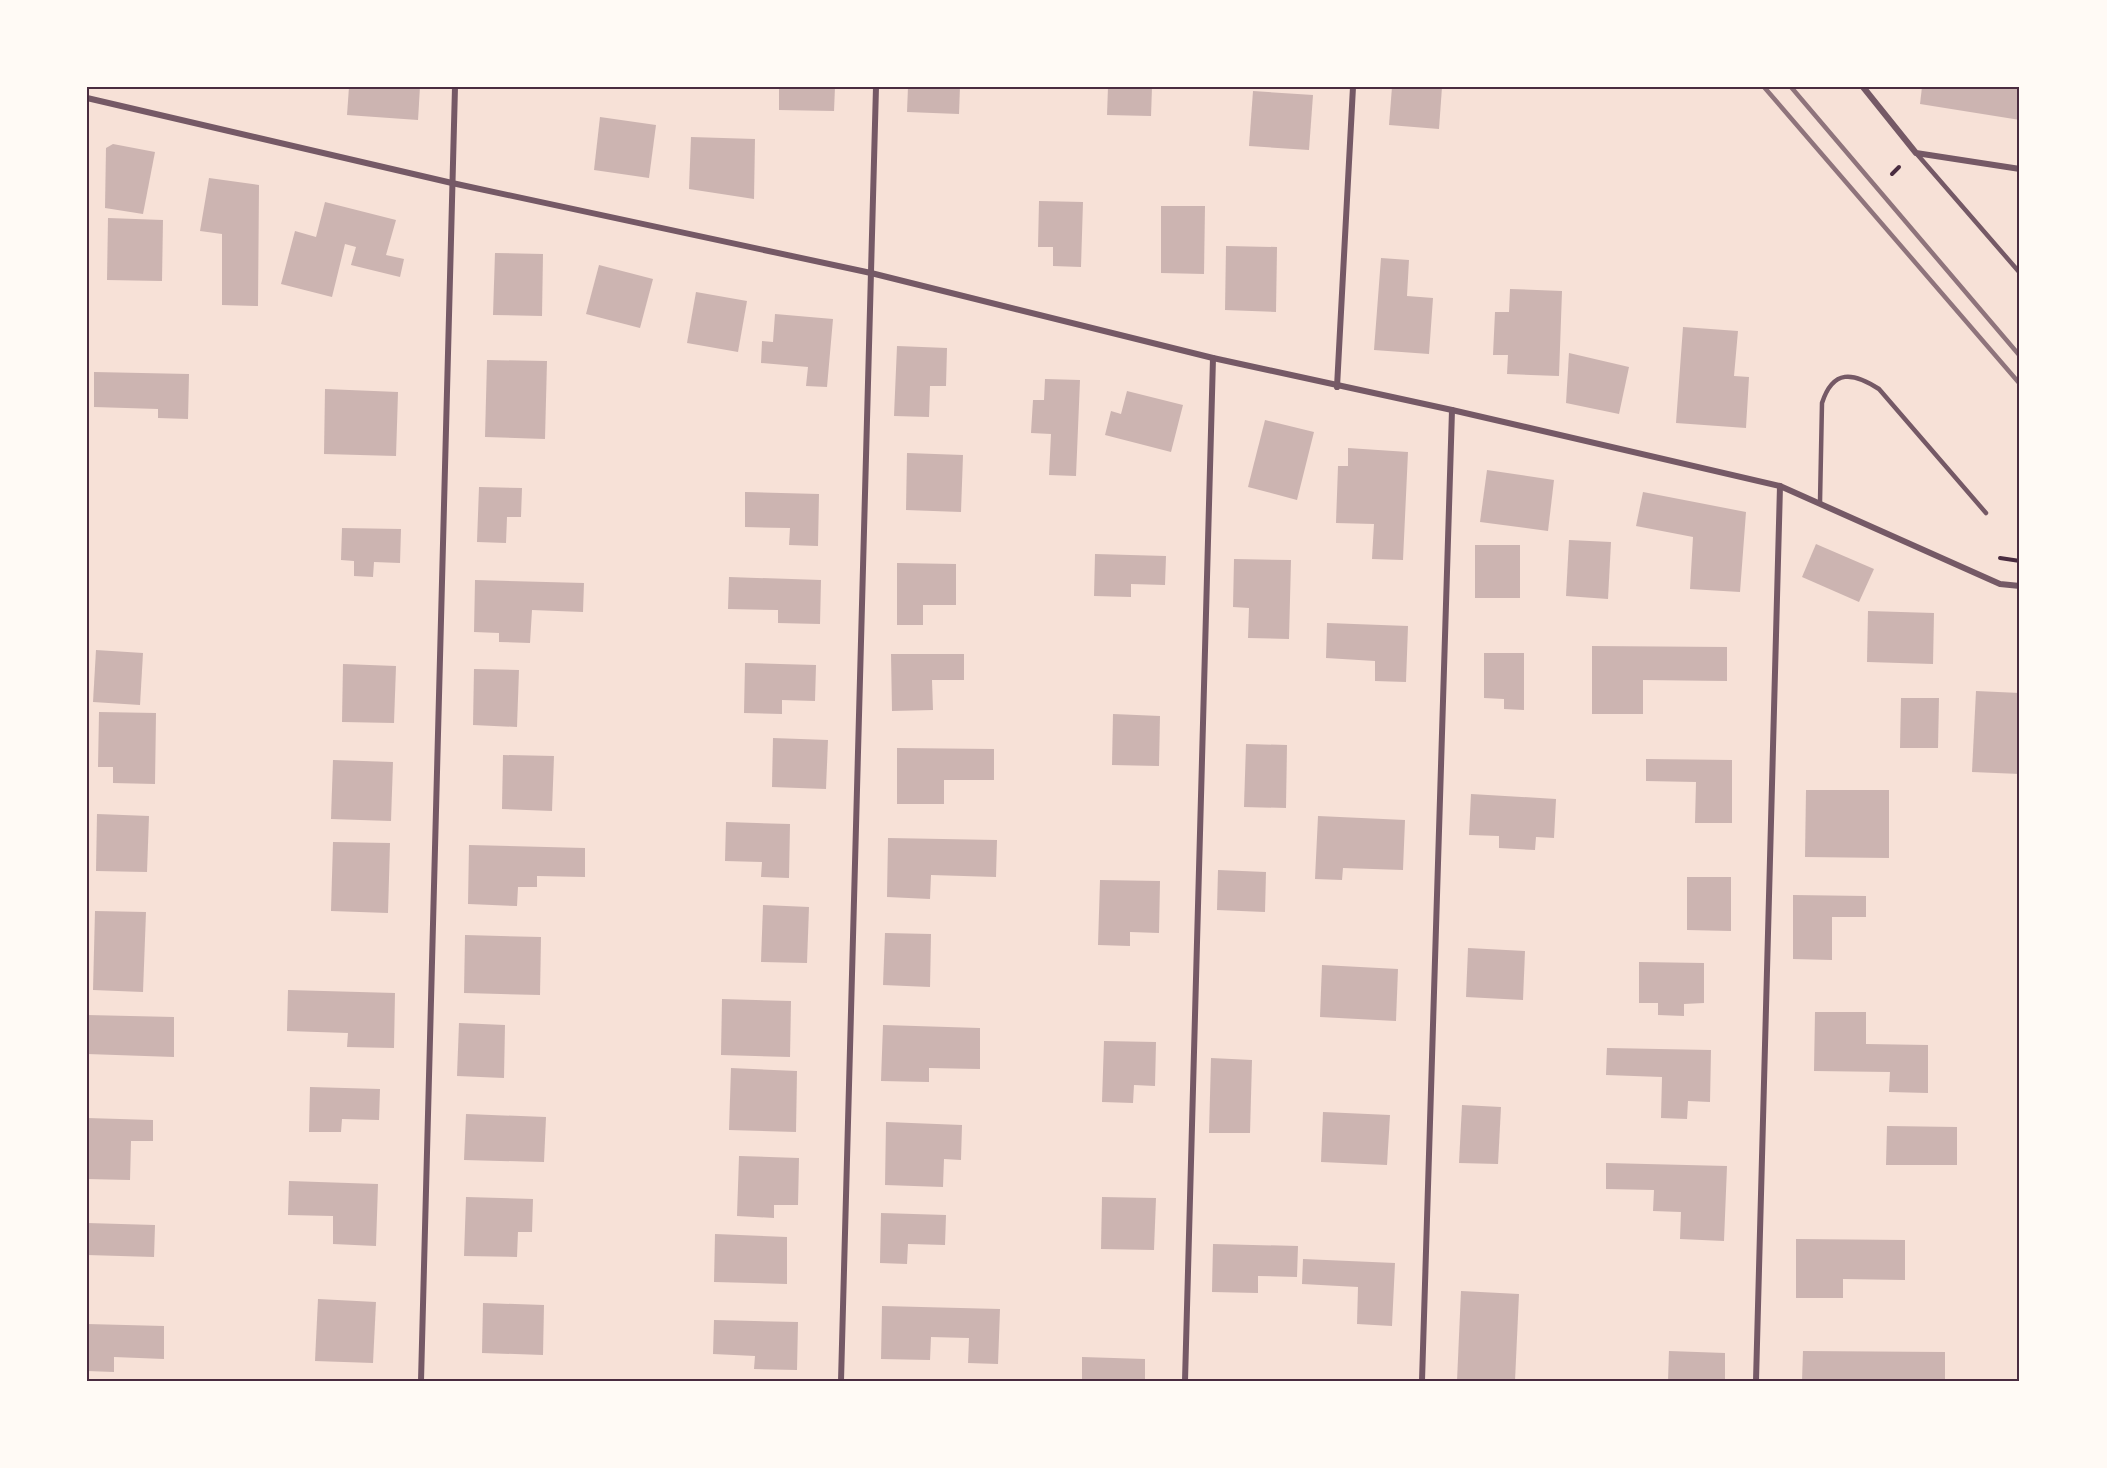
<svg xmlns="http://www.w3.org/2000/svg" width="2107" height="1468" font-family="Jost,sans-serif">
	<rect width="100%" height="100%" fill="#f7e1d7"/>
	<g fill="#ccb4b1">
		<polygon points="349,87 420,87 418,120 347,115"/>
		<polygon points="779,87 835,87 834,111 779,110"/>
		<polygon points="908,87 960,87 959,114 907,112"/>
		<polygon points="1108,87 1152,87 1151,116 1107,115"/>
		<polygon points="1392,87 1442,87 1439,129 1389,125"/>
		<polygon points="1922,87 2020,87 2020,120 1920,104"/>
		<polygon points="1253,91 1313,95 1309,150 1249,146"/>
		<polygon points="600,117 656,125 649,178 594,170"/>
		<polygon points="691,137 755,139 754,199 689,189"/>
		<polygon points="113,144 155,152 143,214 105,208 106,148"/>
		<polygon points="209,178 259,185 258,306 222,305 222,234 200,231"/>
		<polygon points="1039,201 1083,202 1081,267 1053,266 1053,247 1038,247"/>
		<polygon points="325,202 396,220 386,255 404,259 400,277 351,265 356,247 345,244 332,297 281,284 295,231 316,237"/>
		<polygon points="1161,206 1205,206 1204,274 1161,273"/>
		<polygon points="108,218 163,220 162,281 107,280"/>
		<polygon points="1226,246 1277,247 1276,312 1225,310"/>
		<polygon points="495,253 543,254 542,316 493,315"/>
		<polygon points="1381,258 1409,260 1407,296 1433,298 1429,354 1374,350"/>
		<polygon points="599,265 653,279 640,328 586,314"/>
		<polygon points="1510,289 1562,291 1559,376 1507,374 1508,355 1493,355 1495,312 1509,312"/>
		<polygon points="696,292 747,301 738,352 687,343"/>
		<polygon points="775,314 833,319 827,387 806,386 808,367 761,363 762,341 773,342"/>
		<polygon points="1683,327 1738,331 1734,376 1749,377 1746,428 1676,423"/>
		<polygon points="897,346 947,348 946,386 930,386 929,417 894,416"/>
		<polygon points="1569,353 1629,367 1619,414 1566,403"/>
		<polygon points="487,360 547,361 545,439 485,437"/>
		<polygon points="94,372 189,374 188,419 158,418 158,409 94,407"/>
		<polygon points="1045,379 1080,380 1076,476 1049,475 1051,434 1031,433 1033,400 1044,400"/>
		<polygon points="325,389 398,392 396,456 324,454"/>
		<polygon points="1127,391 1183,405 1171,452 1105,435 1111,411 1121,414"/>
		<polygon points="1265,420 1314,432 1297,500 1248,487"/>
		<polygon points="1348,448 1408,452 1403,560 1372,559 1374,524 1336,523 1338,466 1348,466"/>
		<polygon points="907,453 963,455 961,512 906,510"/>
		<polygon points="1487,470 1554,480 1548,531 1480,522"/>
		<polygon points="479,487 522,488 521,517 507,517 506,543 477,542"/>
		<polygon points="745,492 819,494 818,546 789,545 790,528 745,527"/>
		<polygon points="1643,492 1746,512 1740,592 1690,589 1693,537 1636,526"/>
		<polygon points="342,528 401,529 400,563 374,562 373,577 354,576 354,561 341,560"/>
		<polygon points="1569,540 1611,542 1608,599 1566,596"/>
		<polygon points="1816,544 1874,569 1859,602 1802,577"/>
		<rect x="1475" y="545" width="45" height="53"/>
		<polygon points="1095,554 1166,556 1165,585 1131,584 1131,597 1094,596"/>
		<polygon points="1234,559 1291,560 1289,639 1248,638 1249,608 1233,607"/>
		<polygon points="897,563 956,564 956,605 923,605 923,625 897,625"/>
		<polygon points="729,577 821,580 820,624 778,623 778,610 728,609"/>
		<polygon points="475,580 584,583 583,612 532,610 530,643 499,642 499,633 474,632"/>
		<polygon points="1868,611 1934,613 1933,664 1867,662"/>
		<polygon points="1327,623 1408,626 1406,682 1375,681 1375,661 1326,658"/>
		<polygon points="1592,646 1727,647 1727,681 1643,680 1643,714 1592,714"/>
		<polygon points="96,650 143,653 140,705 93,702"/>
		<polygon points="1484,653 1524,653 1524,710 1504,709 1504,699 1484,698"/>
		<polygon points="891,654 964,654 964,680 932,680 933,710 892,711"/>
		<polygon points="745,663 816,665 815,701 782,700 782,714 744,713"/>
		<polygon points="343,664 396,666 394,723 342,722"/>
		<polygon points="474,669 519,670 517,727 473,725"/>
		<polygon points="1976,691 2020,693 2020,774 1972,772"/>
		<polygon points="1901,698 1939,698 1938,748 1900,748"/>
		<polygon points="99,712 156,713 155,784 113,783 113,767 98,767"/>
		<polygon points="1113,714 1160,716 1159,766 1112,765"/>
		<polygon points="773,738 828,740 826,789 772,787"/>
		<polygon points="1246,744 1287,745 1286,808 1244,807"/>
		<polygon points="897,748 994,749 994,780 944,780 944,804 897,804"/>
		<polygon points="503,755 554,756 552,811 502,809"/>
		<polygon points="1646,759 1732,760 1732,823 1695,823 1696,782 1646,781"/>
		<polygon points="333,760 393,762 391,821 331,819"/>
		<polygon points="1806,790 1889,790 1889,858 1805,857"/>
		<polygon points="1471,794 1556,799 1554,838 1536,837 1535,850 1499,848 1499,836 1469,835"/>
		<polygon points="97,814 149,816 147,872 96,871"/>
		<polygon points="1318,816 1405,820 1403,870 1343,868 1342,880 1315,879"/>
		<polygon points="726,822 790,824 789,878 761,877 762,862 725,861"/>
		<polygon points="888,838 997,840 996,877 931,875 930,899 887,897"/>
		<polygon points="333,842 390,843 388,913 331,911"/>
		<polygon points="469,845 585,848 585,877 537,876 537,887 518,887 517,906 468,904"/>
		<polygon points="1218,870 1266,872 1265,912 1217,910"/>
		<polygon points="1687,877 1731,877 1731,931 1687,930"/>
		<polygon points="1100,880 1160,881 1159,933 1130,932 1130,946 1098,945"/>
		<polygon points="1793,895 1866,896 1866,917 1832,917 1832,960 1793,959"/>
		<polygon points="763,905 809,907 807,963 761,962"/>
		<polygon points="95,911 146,912 143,992 93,990"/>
		<polygon points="885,933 931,934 930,987 883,985"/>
		<polygon points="465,935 541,937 540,995 464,993"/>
		<polygon points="1468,948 1525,951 1523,1000 1466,997"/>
		<polygon points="1639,962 1704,963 1704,1003 1684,1004 1684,1016 1658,1015 1658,1003 1639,1003"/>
		<polygon points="1322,965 1398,969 1396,1021 1320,1017"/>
		<polygon points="288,990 395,993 394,1048 347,1047 348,1033 287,1031"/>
		<polygon points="722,999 791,1001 790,1057 721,1055"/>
		<polygon points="1815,1012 1866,1012 1866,1044 1928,1045 1928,1093 1889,1092 1890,1072 1814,1071"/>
		<polygon points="87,1015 174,1017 174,1057 87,1054"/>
		<polygon points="459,1023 505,1025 504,1078 457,1076"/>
		<polygon points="883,1025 980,1028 980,1069 929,1068 929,1082 881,1081"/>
		<polygon points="1104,1041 1156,1042 1155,1086 1134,1085 1133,1103 1102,1102"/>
		<polygon points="1607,1048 1711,1050 1710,1102 1688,1101 1687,1119 1661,1118 1662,1077 1606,1075"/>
		<polygon points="1211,1058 1252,1060 1250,1133 1209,1133"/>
		<polygon points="731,1068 797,1071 796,1132 729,1130"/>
		<polygon points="310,1087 380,1089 379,1120 342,1119 341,1132 309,1132"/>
		<polygon points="1462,1105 1501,1107 1498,1164 1459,1163"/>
		<polygon points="1323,1112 1390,1115 1387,1165 1321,1162"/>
		<polygon points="466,1114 546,1117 544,1162 464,1160"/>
		<polygon points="87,1118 153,1120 153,1141 131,1141 130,1180 87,1179"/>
		<polygon points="886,1122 962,1125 961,1160 944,1159 943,1187 885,1185"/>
		<polygon points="1887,1126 1957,1127 1957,1165 1886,1165"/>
		<polygon points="739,1156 799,1158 798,1205 774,1205 774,1218 737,1216"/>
		<polygon points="1606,1163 1727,1166 1724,1241 1680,1239 1681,1212 1653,1211 1654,1190 1606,1189"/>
		<polygon points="289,1181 378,1184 376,1246 333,1244 333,1216 288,1215"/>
		<polygon points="466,1197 533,1199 532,1232 518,1232 517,1257 464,1256"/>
		<polygon points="1102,1197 1156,1198 1154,1250 1101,1249"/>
		<polygon points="881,1213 946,1215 945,1245 908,1244 907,1264 880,1263"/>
		<polygon points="87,1223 155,1225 154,1257 87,1255"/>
		<polygon points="715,1234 787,1237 787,1284 714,1282"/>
		<polygon points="1796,1239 1905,1240 1905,1280 1843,1279 1843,1298 1796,1298"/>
		<polygon points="1213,1244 1298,1246 1297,1277 1258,1276 1258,1293 1212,1292"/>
		<polygon points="1303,1259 1395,1263 1392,1326 1357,1324 1358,1287 1302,1284"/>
		<polygon points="1461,1291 1519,1294 1515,1381 1457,1381"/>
		<polygon points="318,1299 376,1302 373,1363 315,1361"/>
		<polygon points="483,1303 544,1305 543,1355 482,1353"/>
		<polygon points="882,1306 1000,1309 998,1364 968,1363 969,1338 931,1337 930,1360 881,1359"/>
		<polygon points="714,1320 798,1322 797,1370 754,1369 755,1356 713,1354"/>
		<polygon points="87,1324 164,1326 164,1359 114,1357 114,1372 87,1371"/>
		<polygon points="1669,1351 1725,1353 1725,1381 1668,1381"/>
		<polygon points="1803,1351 1945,1352 1945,1381 1802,1381"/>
		<polygon points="1082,1357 1145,1359 1145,1381 1082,1381"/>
	</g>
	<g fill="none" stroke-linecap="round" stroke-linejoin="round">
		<g stroke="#4a2c40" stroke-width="4">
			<polyline points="1892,174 1899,167"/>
			<polyline points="2000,558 2020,561"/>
		</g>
		<g stroke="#755966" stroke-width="4.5">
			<polyline points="1916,153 2020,273"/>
			<path d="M1820 502 1822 403C1833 369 1853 372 1879 389L1986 513"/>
		</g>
		<g stroke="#755966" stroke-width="6">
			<polyline points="1863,87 1916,153 2020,169"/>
			<polyline points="87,98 452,183 871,273 1213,358 1452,410 1780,486 2000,584 2020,586"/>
			<polyline points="1337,387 1353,87"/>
			<polyline points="421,1381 455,87"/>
			<polyline points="841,1381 876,87"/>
			<polyline points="1185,1381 1213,358"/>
			<polyline points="1422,1381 1452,410"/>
			<polyline points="1756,1381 1780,486"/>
		</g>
		<g stroke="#8f747c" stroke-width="4.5">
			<polyline points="1764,87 2020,384"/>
			<polyline points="1791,87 2020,356"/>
		</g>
	</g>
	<rect width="2107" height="1468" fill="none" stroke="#fffaf5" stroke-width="177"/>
	<rect x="88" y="88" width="1930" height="1292" fill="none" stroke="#4a2c40" stroke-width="2"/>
</svg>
